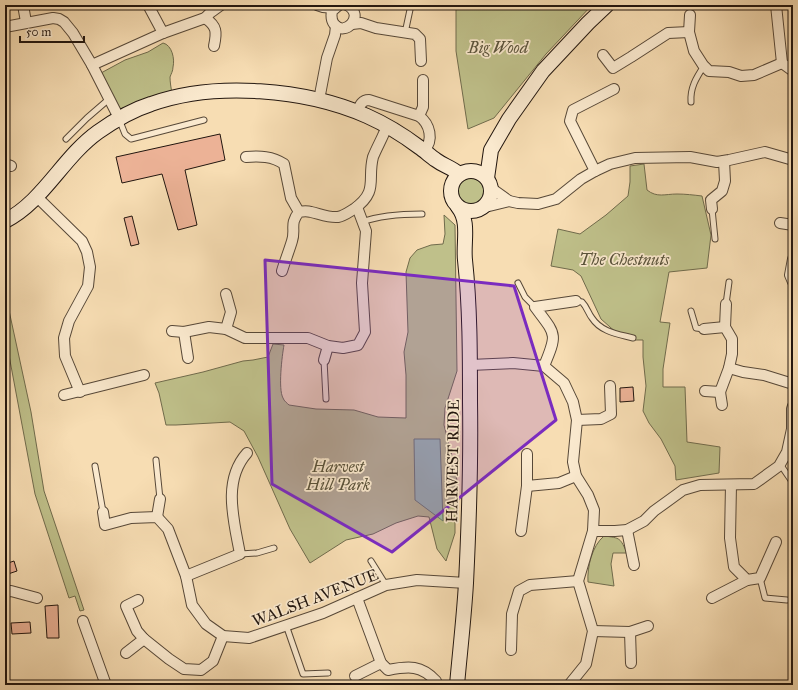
<svg xmlns="http://www.w3.org/2000/svg" width="798" height="690" font-family="'IM FELL Great Primer',serif">
	<rect width="100%" height="100%" fill="#f7ddb3"/>
	<filter id="stains"><feTurbulence type="fractalNoise" baseFrequency=".005" numOctaves="4"/><feColorMatrix values="0 0 0 0 .2 0 0 0 0 .09 0 0 0 0 .02 0 0 0 .5 -.17"/></filter>
	<radialGradient id="worn" r=".72"><stop offset=".6" stop-color="#630" stop-opacity="0"/><stop offset="1" stop-color="#630" stop-opacity=".3"/></radialGradient>
	<g fill="#bfc08a" stroke="#706b4c">
		<polygon points="456,5 592,5 546,54 494,118 468,129 456,51"/>
		<path d="M163 43C172 45 175 59 173 67 173 71 171 74 170 77 170 82 171 88 172 93L120 109 101 73 125 60 148 52Z"/>
		<path d="M644 164 647 190C657 198 665 194 677 194 685 194 694 195 702 196L711 235 707 268 669 272 660 322 670 323 663 369V387H685L687 442 720 447 719 473 676 480 675 466 661 439 649 423 643 411 646 386 643 357V340H632L619 335 601 319 581 276 573 270 551 266 558 229 580 234 606 215 628 196 630 182V166Z"/>
		<circle cx="471" cy="190" r="15"/>
		<path d="M444 215 455 225 457 371 445 408 444 425 454 464 457 481V501L455 517V533L446 561 437 549 429 517 418 516 396 523 373 534 346 540 310 563 290 529 258 457 244 431 230 422 176 425H166L159 393 155 383 203 372 243 361 253 360 268 357 273 344 284 345C282 356 278 389 283 398 284 401 287 403 289 405L316 409 354 410 378 417 406 418V375L404 352 408 332 406 272 410 258 417 250 431 245 443 244 445 234Z"/>
		<polygon points="5,292 31,412 44,491 84,610 80,611 75,596 69,598 35,494 5,334"/>
		<path d="M604 536C621 538 620 538 627 553H613L611 564 614 586 588 582C587 567 592 546 604 536Z"/>
	</g>
	<polygon fill="#9dbcae" stroke="#6c7a6e" points="414,439 440,439 443,521 415,500"/>
	<g fill="#ecb296" stroke="#22160f">
		<polygon points="220,134 225,160 185,170 197,225 178,230 162,174 122,183 116,157"/>
		<polygon points="132,216 139,244 131,246 124,218"/>
		<polygon points="633,387 634,401 620,402 620,388"/>
		<polygon points="14,561 17,571 5,575 5,564"/>
		<polygon points="58,605 59,638 47,638 45,606"/>
		<polygon points="30,622 31,633 12,634 11,623"/>
	</g>
	<g fill="none" stroke-linecap="round" stroke-linejoin="round">
		<g stroke="#574838" stroke-width="7">
			<g id="lane">
				<polyline points="405,33 411,5"/>
				<path d="M691 102C690 88 696 78 704 66"/>
				<polyline points="119,119 125,134 131,139 204,120"/>
				<polyline points="66,139 87,118 109,99"/>
				<polyline points="712,209 715,239"/>
				<path d="M362 222C381 215 401 214 422 214"/>
				<polyline points="518,283 525,297 535,307"/>
				<path d="M576 301 582 302C587 307 588 313 592 318 601 332 618 334 633 338"/>
				<polyline points="726,304 729,282"/>
				<polyline points="691,311 696,328 704,329"/>
				<polyline points="324,360 326,399"/>
				<polyline points="156,460 160,499"/>
				<polyline points="780,464 793,483"/>
				<polyline points="95,466 103,512"/>
				<polyline points="240,554 257,553 274,548"/>
				<polyline points="371,561 386,585"/>
				<polyline points="760,578 765,598 787,600"/>
				<polyline points="286,625 303,674 328,673"/>
			</g>
		</g>
		<g stroke="#574838" stroke-width="12">
			<g id="street">
				<polyline points="23,5 26,22"/>
				<polyline points="148,5 163,33"/>
				<polyline points="317,5 323,7 334,8"/>
				<path d="M339 5 332 11C331 16 331 20 334 24 345 38 366 15 347 5"/>
				<polyline points="776,5 782,63 793,71"/>
				<polyline points="690,15 689,32 694,51 703,65 709,71 729,72 741,76 754,75 782,63"/>
				<path d="M205 18C217 26 217 32 214 46"/>
				<polyline points="352,24 361,23 376,28 415,34 420,39 421,61"/>
				<polyline points="5,27 53,18 59,19 64,22 73,33 92,65 119,118"/>
				<polyline points="603,55 613,68 631,57 668,33 689,32"/>
				<polyline points="92,65 163,33 205,18 210,13 221,5"/>
				<polyline points="319,100 327,58 335,35 336,26"/>
				<path d="M357 112C360 105 362 100 369 100L419 116C430 124 434 140 424 151"/>
				<polyline points="419,116 423,107 423,80"/>
				<path d="M246 157C260 156 272 156 284 164L291 198 299 212"/>
				<polyline points="5,164 11,166"/>
				<polyline points="595,171 570,121 573,110 614,89"/>
				<polyline points="491,188 509,201"/>
				<polyline points="36,196 82,241 87,252 90,267 88,286 69,321 64,338 65,356 80,392"/>
				<polyline points="481,208 509,201 518,203 538,204 556,199 581,179 595,171 610,164 635,158 690,157 717,162 729,160 765,152 793,160"/>
				<polyline points="712,209 711,200 722,191 725,181 724,161"/>
				<polyline points="780,223 793,225"/>
				<polyline points="793,259 790,275 793,282"/>
				<path d="M282 271C285 261 289 251 292 241 296 229 289 224 299 212 303 211 308 211 311 212 320 214 329 218 338 217 344 216 349 212 354 209 379 191 367 180 373 157 377 147 383 137 387 126"/>
				<polyline points="226,329 231,312 226,294"/>
				<polyline points="704,329 725,327"/>
				<polyline points="172,331 184,332 209,327 226,329 245,338 308,338 328,346 343,348 358,345 365,332 362,283 366,231 357,207"/>
				<polyline points="184,332 188,358"/>
				<polyline points="324,360 328,346"/>
				<polyline points="470,365 513,363 544,366 564,383 573,402 577,420 573,462 576,476 588,495 594,510 593,531 578,581 593,631 586,664 569,685"/>
				<path d="M544 366C558 333 556 335 535 307L576 301"/>
				<polyline points="729,368 743,372 764,375 793,384"/>
				<polyline points="705,391 720,392 729,368 732,354 732,339 725,327 726,304"/>
				<polyline points="720,392 722,405"/>
				<polyline points="64,395 144,375"/>
				<polyline points="577,420 601,419 611,414 610,386"/>
				<polyline points="731,485 730,538 734,567 747,580 760,578 776,542"/>
				<polyline points="527,486 559,483 576,476"/>
				<polyline points="103,512 105,525 131,518 157,517 168,529 186,576 192,605 206,624 223,636 249,638 323,613 386,585 417,580 466,583"/>
				<polyline points="157,517 160,499"/>
				<polyline points="627,530 634,565"/>
				<polyline points="521,531 527,486 527,454"/>
				<polyline points="593,531 615,531 627,530 644,521 654,511 683,490 700,485 754,484 779,466 787,452 792,429 792,409 793,406"/>
				<path d="M186 576 240 554C234 521 222 481 247 453"/>
				<polyline points="5,592 11,591 37,598"/>
				<path d="M357 598 381 663 388 670C409 666 421 665 436 681V685"/>
				<polyline points="712,598 747,580"/>
				<polyline points="138,600 126,606 137,631 144,639 169,659 184,669 201,670 213,661 223,636"/>
				<polyline points="83,621 106,685"/>
				<polyline points="593,631 630,632 648,626"/>
				<polyline points="630,632 631,663"/>
				<polyline points="511,650 512,614 519,591 530,585 578,581"/>
				<polyline points="126,653 144,639"/>
				<polyline points="355,676 381,663"/>
			</g>
		</g>
		<g stroke="#22160f" stroke-width="16">
			<g id="secondary">
				<circle cx="471" cy="191" r="20"/>
				<polyline points="487,178 491,150 509,119 543,71 588,23 607,5"/>
				<path d="M5 221C43 202 63 157 98 132 115 120 132 110 151 104 215 81 306 89 367 116 385 124 403 135 419 147 425 151 430 156 436 160 444 166 451 167 459 174"/>
				<path d="M457 685C460 651 464 617 466 583 469 522 471 462 470 402 470 355 470 307 465 260 463 242 470 222 458 207"/>
			</g>
		</g>
		<use href="#lane" stroke="#fae9ce" stroke-width="5"/>
		<use href="#street" stroke="#fae9ce" stroke-width="10"/>
		<use href="#secondary" stroke="#fae9ce" stroke-width="14"/>
	</g>
	<path fill="#7b2cbf" fill-opacity="0.2" stroke="#7b2cbf" stroke-width="3" stroke-linejoin="round" d="M265 260 514 286 556 420 392 552 272 484Z"/>
	<g text-anchor="middle" stroke-width="3.5" stroke-linejoin="round" paint-order="stroke">
		<g font-size="16" font-style="italic" fill="#59523a" stroke="#fae9ce">
			<text x="498" y="53">Big Wood</text>
			<text x="624" y="265">The Chestnuts</text>
			<text x="338" y="472">Harvest<tspan x="338" dy="18">Hill Park</tspan></text>
		</g>
		<g font-size="16" fill="#22160f" stroke="#fae9ce">
			<text transform="translate(452 461) rotate(-89)" y="6">HARVEST RIDE</text>
			<text transform="translate(315 597) rotate(-21)" y="6">WALSH AVENUE</text>
		</g>
	</g>
	<rect width="798" height="690" fill="none" stroke="#f7ddb3" stroke-width="20"/>
	<rect x="6" y="6" width="786" height="678" fill="none" stroke="#22160f" stroke-width="2"/>
	<rect x="10" y="10" width="778" height="670" fill="none" stroke="#22160f"/>
	<path d="M20 36v6h64v-6" fill="none" stroke="#22160f" stroke-width="2"/>
	<text x="26" y="36" font-size="12" fill="#22160f" stroke="#fae9ce" stroke-width="3" paint-order="stroke">50 m</text>
	<rect width="100%" height="100%" filter="url(#stains)"/>
	<rect width="100%" height="100%" fill="url(#worn)"/>
</svg>
